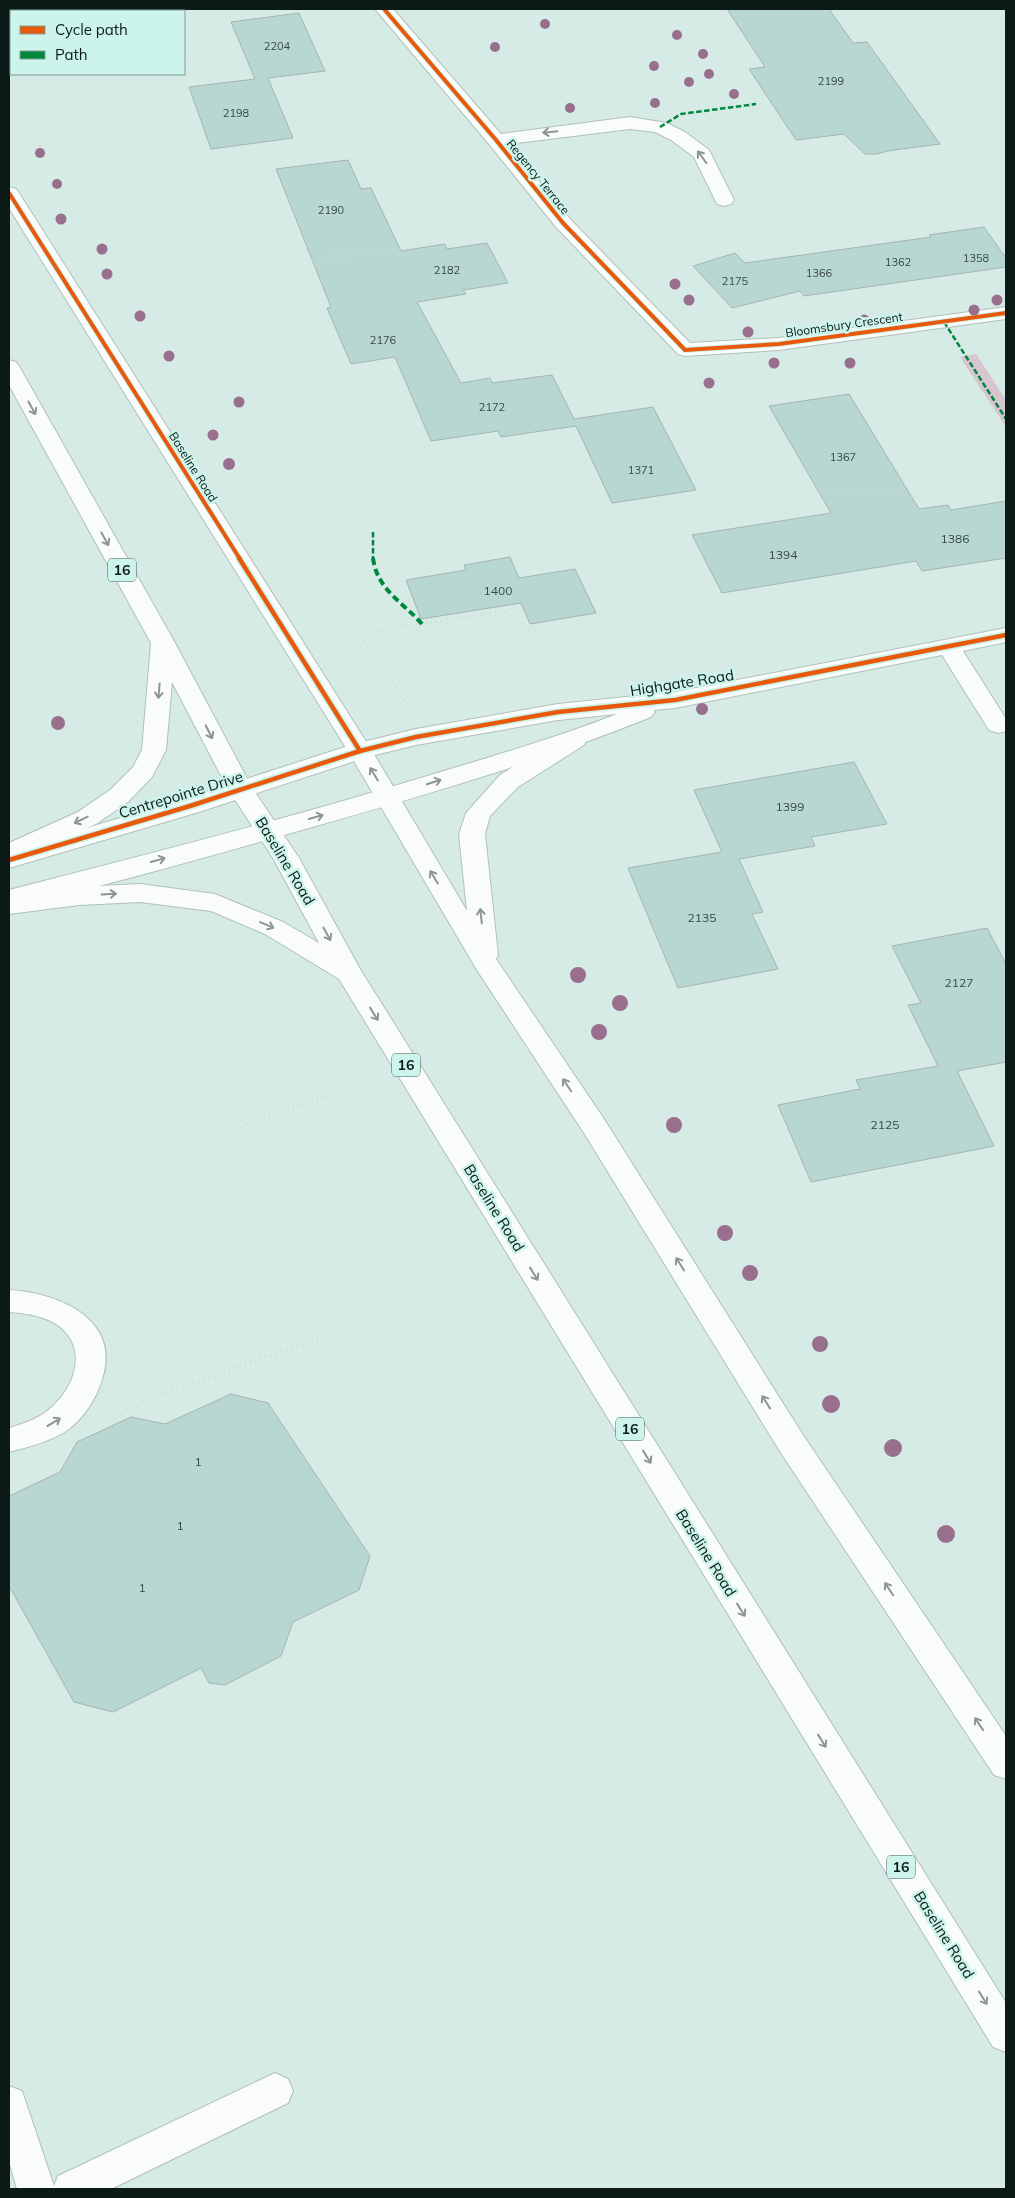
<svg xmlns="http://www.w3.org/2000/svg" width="1015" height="2198" font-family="Mulish,sans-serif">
	<rect width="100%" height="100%" fill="#d6ebe6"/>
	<polygon fill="#d7c5d0" points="976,354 1006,400 1006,427 960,357"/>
	<g fill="#b9d7d1" stroke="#a4b5b1">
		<polygon points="727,9 829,9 853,43 867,42 940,144 887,151 877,154 865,154 844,134 796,140 749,69 765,67"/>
		<polygon points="299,13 325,71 268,78 293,138 211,149 189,87 255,79 231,22"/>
		<polygon points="348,160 361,189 371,188 401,251 445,244 447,249 487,243 508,283 463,290 466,294 417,302 461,383 490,378 492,383 552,375 574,419 653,407 696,490 612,503 576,426 501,437 498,431 431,441 395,357 351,364 327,308 331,307 276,169"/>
		<polygon points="984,227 1006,258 1006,267 804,296 800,291 732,308 693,266 735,253 745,263 931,237 929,235"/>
		<polygon points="849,394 919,509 948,505 951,510 1006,501 1006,558 922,571 916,561 722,593 692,535 831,513 769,406"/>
		<polygon points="510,557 519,578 575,569 596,613 530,624 521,603 421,619 406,580 466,570 464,565"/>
		<polygon points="854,762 887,824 811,837 815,846 739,859 763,912 752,914 778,969 678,988 628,868 722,852 694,790"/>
		<polygon points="987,928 1006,964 1006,1062 957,1071 994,1146 811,1182 778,1105 860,1089 856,1080 938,1066 908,1005 921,1003 892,946"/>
		<polygon points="231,1394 268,1403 370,1556 359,1590 293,1622 281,1656 225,1685 209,1683 201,1668 113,1712 74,1702 9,1586 9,1496 60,1472 77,1442 131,1417 165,1424"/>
	</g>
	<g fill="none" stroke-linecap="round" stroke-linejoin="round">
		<g stroke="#b0c0bc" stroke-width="2">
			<g id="minor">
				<polygon points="94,9 126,9 124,11 92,11"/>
				<polygon points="375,9 393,9 501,134 630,117 667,123 685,132 709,150 734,200 731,204 724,206 717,204 694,157 671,140 655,132 630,129 509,144 570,219 690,343 779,338 1006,307 1006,319 779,350 685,356 678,354 556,227 489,144"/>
				<rect x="9" y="18" width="2" height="10"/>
				<path d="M1006 628V642L963 651 1006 719V731L998 733 989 730 942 655 675 708 654 710 655 712 651 717C540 762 424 795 309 828 210 856 110 885 9 908V890C152 853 295 817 437 773 497 755 558 737 617 714L558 720 416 745 367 757 199 812 9 868V851L181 800 351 745 416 729 558 704 675 692Z"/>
				<path d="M9 1290C60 1293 124 1320 101 1383 95 1400 84 1417 69 1429 52 1441 29 1447 9 1452V1428C25 1423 41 1418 53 1406 83 1378 87 1333 43 1318 32 1314 20 1313 9 1312Z"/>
				<polygon points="275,2073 288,2079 293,2091 288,2103 111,2189 17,2189 9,2161 9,2086 22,2091 54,2186 58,2176"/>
			</g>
		</g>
		<g stroke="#b0c0bc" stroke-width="2">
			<g id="major">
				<polygon points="9,187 16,189 19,193 372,751 467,911 459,834 466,813 500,775 566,733 575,731 584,733 587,739 584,745 518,787 490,816 485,834 498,955 496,959 604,1119 803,1435 1006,1736 1006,1779 994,1775 781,1453 584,1133 477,970 348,751 9,208"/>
				<polygon points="9,360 16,362 19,366 175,643 251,786 299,858 360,969 1006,2003 1006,2052 993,2047 339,979 265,934 211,911 140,902 79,905 9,914 9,896 79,887 140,884 215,894 283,922 319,943 273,858 228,789 172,682 166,750 152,777 128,802 96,824 9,861 9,843 78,812 110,790 133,767 142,750 151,643 9,385"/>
			</g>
		</g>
		<g stroke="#d3dad8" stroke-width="2.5" stroke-dasharray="0.5 2.5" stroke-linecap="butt">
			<polyline points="901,9 913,24 957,41"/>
			<polyline points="184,57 234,51"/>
			<polyline points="285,108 408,91"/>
			<polyline points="113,133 188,119"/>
			<polyline points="379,190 480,176"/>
			<polyline points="55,202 74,198"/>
			<polyline points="169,220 273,206"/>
			<polyline points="205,274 433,244 453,229 513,219"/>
			<polygon points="462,297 491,315 431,323"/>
			<polyline points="491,315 589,301"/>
			<polyline points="257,354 338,335"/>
			<polyline points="482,379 640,354"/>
			<polyline points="701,383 768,521"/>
			<polyline points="724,428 775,449 788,447"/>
			<polyline points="885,432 963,421"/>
			<polyline points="509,438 507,448 491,477 613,506 878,490 939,501 940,483 968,469 987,456 1006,458"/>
			<polyline points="686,446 729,440"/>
			<polyline points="752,484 775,449"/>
			<polyline points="355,505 434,485 587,463"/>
		</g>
		<g stroke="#d3dad8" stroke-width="3" stroke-dasharray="1 4" stroke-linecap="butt">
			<polyline points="407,704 358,633 504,611 550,642"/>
			<polyline points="230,1136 252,1120 336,1093"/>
		</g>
		<polyline stroke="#d3dad8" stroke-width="4" stroke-dasharray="1 4.5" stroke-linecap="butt" points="117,1415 150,1398 330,1334"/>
		<use href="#minor" fill="#f9fcfb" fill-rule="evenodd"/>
		<use href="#major" fill="#f9fcfb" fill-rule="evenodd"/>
		<g stroke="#00873e" stroke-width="2.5" stroke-dasharray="5.5 2.5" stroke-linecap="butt">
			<polyline points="660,127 681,114 756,104"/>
			<polyline points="944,322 1006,419"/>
			<polyline points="373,532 373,559"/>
		</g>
		<path stroke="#00873e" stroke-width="4" stroke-dasharray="7 4" stroke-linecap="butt" d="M373 558C377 590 403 602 422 624"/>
		<g stroke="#cdf4eb" stroke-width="6">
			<g id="cycleway-far1">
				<polyline points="384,9 496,140 563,223 685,350 779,344 1006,313"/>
				<polyline points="9,193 240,559"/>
			</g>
		</g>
		<g stroke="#cdf4eb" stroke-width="8">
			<g id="cycleway">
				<polyline points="239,558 360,751"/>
				<polyline points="9,860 190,806 360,751 416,737 558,712 675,700 1006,635"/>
			</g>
		</g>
		<use href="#cycleway-far1" stroke="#e8590c" stroke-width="4"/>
		<use href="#cycleway" stroke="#e8590c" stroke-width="4.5"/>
	</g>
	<g fill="#986f8c">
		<circle cx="545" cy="24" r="5"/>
		<circle cx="677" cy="35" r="5"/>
		<circle cx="495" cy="47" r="5"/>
		<circle cx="703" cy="54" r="5"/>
		<circle cx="654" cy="66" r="5"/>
		<circle cx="709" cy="74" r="5"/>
		<circle cx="689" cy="82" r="5"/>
		<circle cx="734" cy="94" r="5"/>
		<circle cx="655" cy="103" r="5"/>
		<circle cx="570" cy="108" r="5"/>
		<circle cx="40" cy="153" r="5"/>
		<circle cx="57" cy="184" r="5"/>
		<circle cx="61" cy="219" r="5.5"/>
		<circle cx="102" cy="249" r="5.5"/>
		<circle cx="107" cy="274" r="5.5"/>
		<circle cx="675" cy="284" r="5.5"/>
		<circle cx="689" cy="300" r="5.5"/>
		<circle cx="997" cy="300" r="5.5"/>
		<circle cx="974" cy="310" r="5.5"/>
		<circle cx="140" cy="316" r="5.5"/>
		<circle cx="864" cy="320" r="5.5"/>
		<circle cx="748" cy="332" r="5.5"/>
		<circle cx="169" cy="356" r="5.5"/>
		<circle cx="774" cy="363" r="5.5"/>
		<circle cx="850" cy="363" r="5.5"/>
		<circle cx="709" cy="383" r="5.5"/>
		<circle cx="239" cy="402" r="5.5"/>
		<circle cx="213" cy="435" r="5.5"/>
		<circle cx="229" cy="464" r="6"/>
		<circle cx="702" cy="709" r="6"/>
		<circle cx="58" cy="723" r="7"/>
		<circle cx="578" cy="975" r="8"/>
		<circle cx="620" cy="1003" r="8"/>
		<circle cx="599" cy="1032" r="8"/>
		<circle cx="674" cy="1125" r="8"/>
		<circle cx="725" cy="1233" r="8"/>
		<circle cx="750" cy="1273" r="8"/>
		<circle cx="820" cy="1344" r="8"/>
		<circle cx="831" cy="1404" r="9"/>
		<circle cx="893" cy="1448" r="9"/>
		<circle cx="946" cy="1534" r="9"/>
	</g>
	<defs><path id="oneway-shaft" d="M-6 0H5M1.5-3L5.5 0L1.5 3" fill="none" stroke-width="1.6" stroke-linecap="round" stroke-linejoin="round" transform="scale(1.25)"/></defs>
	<g stroke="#8e9694">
		<use href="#oneway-shaft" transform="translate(550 132) rotate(174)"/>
		<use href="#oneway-shaft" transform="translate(702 157) rotate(-126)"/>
		<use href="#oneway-shaft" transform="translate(32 408) rotate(61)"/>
		<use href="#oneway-shaft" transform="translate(105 539) rotate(61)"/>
		<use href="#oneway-shaft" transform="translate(159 691) rotate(95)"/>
		<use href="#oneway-shaft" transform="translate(209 732) rotate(63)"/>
		<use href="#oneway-shaft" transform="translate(374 774) rotate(-121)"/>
		<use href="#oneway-shaft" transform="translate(434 782) rotate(-18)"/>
		<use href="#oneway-shaft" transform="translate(316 817) rotate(-16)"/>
		<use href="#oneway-shaft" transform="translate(81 820) rotate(154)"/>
		<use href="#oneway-shaft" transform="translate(158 860) rotate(-15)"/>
		<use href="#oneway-shaft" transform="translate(434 877) rotate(-121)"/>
		<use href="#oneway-shaft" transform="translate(109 894) rotate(-3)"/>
		<use href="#oneway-shaft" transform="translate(481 916) rotate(-96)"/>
		<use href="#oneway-shaft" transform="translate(267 925) rotate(23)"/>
		<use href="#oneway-shaft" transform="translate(327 934) rotate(61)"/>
		<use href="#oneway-shaft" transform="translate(374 1014) rotate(58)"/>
		<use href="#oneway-shaft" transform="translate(567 1085) rotate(-124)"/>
		<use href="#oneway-shaft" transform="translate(680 1264) rotate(-122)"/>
		<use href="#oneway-shaft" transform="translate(534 1274) rotate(58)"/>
		<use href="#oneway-shaft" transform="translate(766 1402) rotate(-122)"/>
		<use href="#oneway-shaft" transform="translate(54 1422) rotate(-31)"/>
		<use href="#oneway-shaft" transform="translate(647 1457) rotate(58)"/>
		<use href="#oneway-shaft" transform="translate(889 1589) rotate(-124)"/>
		<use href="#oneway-shaft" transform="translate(741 1610) rotate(58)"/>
		<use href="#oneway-shaft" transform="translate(979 1724) rotate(-124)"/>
		<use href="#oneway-shaft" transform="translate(822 1741) rotate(58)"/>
		<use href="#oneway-shaft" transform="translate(983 1998) rotate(58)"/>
	</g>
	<g text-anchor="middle" stroke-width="5" stroke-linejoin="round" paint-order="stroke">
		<g font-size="11" fill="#374946">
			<text x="277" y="50">2204</text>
			<text x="831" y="85">2199</text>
			<text x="236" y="117">2198</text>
			<text x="331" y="214">2190</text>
			<text x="976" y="262">1358</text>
			<text x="898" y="266">1362</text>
			<text x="447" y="274">2182</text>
			<text x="819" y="277">1366</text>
			<text x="735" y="285">2175</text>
			<text x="383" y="344">2176</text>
			<text x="492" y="411">2172</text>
			<text x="843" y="461">1367</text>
			<text x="641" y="474">1371</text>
		</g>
		<g font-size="12" fill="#0c1a17" stroke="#cdf4eb">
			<text transform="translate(538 177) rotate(51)" y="4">Regency Terrace</text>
			<text transform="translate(844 325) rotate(-8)" y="4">Bloomsbury Crescent</text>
			<text transform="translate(193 467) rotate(58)" y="4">Baseline Road</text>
		</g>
		<g font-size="12" fill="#374946">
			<text x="955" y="543">1386</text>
			<text x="783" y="559">1394</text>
			<text x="498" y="595">1400</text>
			<text x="790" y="811">1399</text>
			<text x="702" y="922">2135</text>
			<text x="959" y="987">2127</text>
			<text x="885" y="1129">2125</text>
			<text x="198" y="1466">1</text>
			<text x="180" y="1530">1</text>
			<text x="142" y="1592">1</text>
		</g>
		<g fill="#cdf4eb" stroke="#465b57" stroke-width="1">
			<rect x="108" y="558.5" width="28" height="23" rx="4"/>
			<rect x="392" y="1053.5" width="28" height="23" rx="4"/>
			<rect x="616" y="1417.5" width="28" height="23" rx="4"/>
			<rect x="887" y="1855.5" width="28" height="23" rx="4"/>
		</g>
		<g font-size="14" font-weight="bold" fill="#0c1a17">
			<text x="122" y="575">16</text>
			<text x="406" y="1070">16</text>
			<text x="630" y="1434">16</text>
			<text x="901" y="1872">16</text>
		</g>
		<g font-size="15" fill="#0c1a17" stroke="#cdf4eb">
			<text transform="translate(682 683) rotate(-9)" y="5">Highgate Road</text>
			<text transform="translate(181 795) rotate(-17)" y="5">Centrepointe Drive</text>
			<text transform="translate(285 861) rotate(59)" y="5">Baseline Road</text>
			<text transform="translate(494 1208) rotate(58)" y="5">Baseline Road</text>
			<text transform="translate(706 1553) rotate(58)" y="5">Baseline Road</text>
			<text transform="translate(944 1935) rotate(58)" y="5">Baseline Road</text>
		</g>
	</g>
	<rect width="1015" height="2198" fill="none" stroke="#0c1a17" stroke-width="20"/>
	<rect x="10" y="10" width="175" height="65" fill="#cdf4eb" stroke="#809d96"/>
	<rect x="20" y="26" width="25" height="8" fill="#e8590c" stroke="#809d96"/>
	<text x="55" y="35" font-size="15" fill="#0c1a17">Cycle path</text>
	<rect x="20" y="51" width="25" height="8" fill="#00873e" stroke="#809d96"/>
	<text x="55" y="60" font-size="15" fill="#0c1a17">Path</text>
</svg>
